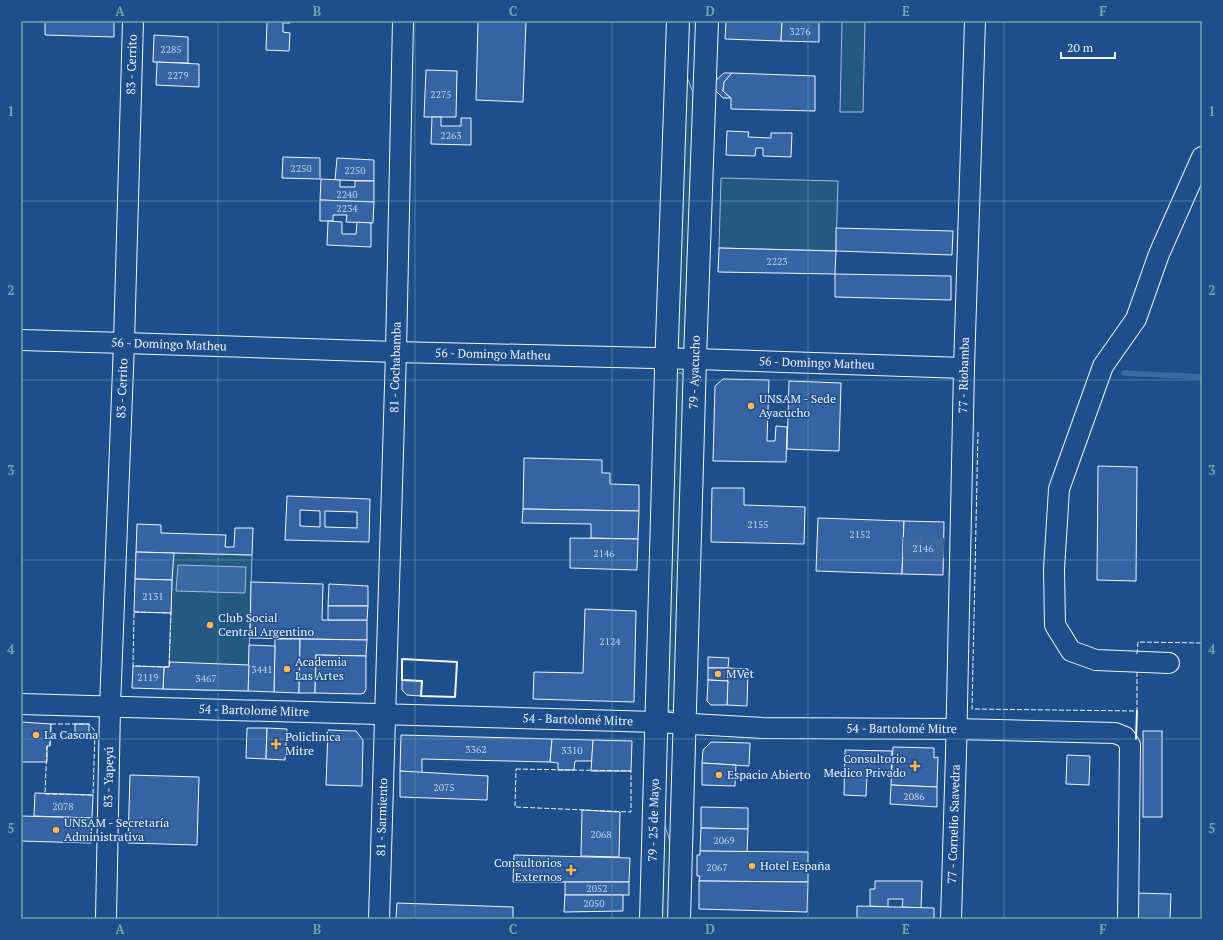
<svg xmlns="http://www.w3.org/2000/svg" width="1223" height="940" font-family="'PT Serif',serif">
	<rect width="100%" height="100%" fill="#1f4e8c"/>
	<g fill="#245a82" stroke="#a8bbd7">
		<polygon points="842,21 865,21 863,112 840,112"/>
		<polygon points="688,25 689,25 687,77 694,95 685,346 682,349 679,348 676,345"/>
		<polygon points="721,178 838,181 836,251 719,248"/>
		<polygon points="678,373 682,373 684,377 675,708 672,711 669,711 666,708 675,376"/>
		<polygon points="136,552 252,555 248,691 163,689 164,667 169,667 172,580 135,579"/>
		<polygon points="664,823 671,844 669,919 661,919"/>
	</g>
	<polygon fill="#3b69a3" stroke="#a8bbd7" points="178,565 246,567 245,593 176,591"/>
	<g fill="none" stroke-linecap="round" stroke-linejoin="round">
		<polyline stroke="#3b69a3" stroke-width="5.5" points="1124,373 1202,377"/>
	</g>
	<g fill="#3563a3" stroke="#f2f6ff" fill-rule="evenodd">
		<polygon points="45,21 114,21 114,37 45,35"/>
		<polygon points="267,21 290,21 290,23 283,23 283,32 290,33 289,51 266,50"/>
		<polygon points="478,21 526,21 523,102 476,100"/>
		<polygon points="726,21 782,21 781,41 725,39"/>
		<polygon points="782,21 819,21 819,42 781,41"/>
		<polygon points="154,35 188,37 188,63 153,62"/>
		<polygon points="157,62 199,64 199,87 156,85"/>
		<polygon points="426,70 457,71 456,117 424,117"/>
		<polygon points="724,73 732,73 724,82 723,91 731,98 723,98 715,90 715,81"/>
		<polygon points="732,73 815,76 815,111 731,109 731,98 723,91 724,82"/>
		<polygon points="432,117 441,117 441,126 461,126 461,118 471,118 471,145 431,144"/>
		<polygon points="727,131 749,132 748,137 771,138 771,133 792,133 791,157 763,156 763,148 756,148 755,156 726,155"/>
		<polygon points="283,157 320,158 320,179 282,178"/>
		<polygon points="337,158 374,160 374,181 335,180"/>
		<polygon points="321,179 340,180 340,187 355,187 355,181 374,181 374,202 320,200"/>
		<polygon points="320,200 374,202 373,223 346,222 347,215 333,215 333,221 320,221"/>
		<polygon points="328,221 342,222 342,234 356,234 357,222 371,223 371,247 327,245"/>
		<polygon points="836,228 953,231 952,255 836,251"/>
		<polygon points="719,248 836,251 835,274 718,272"/>
		<polygon points="835,274 951,276 951,300 835,297"/>
		<polygon points="723,379 769,380 767,441 775,441 776,426 787,427 786,462 713,461 715,386"/>
		<polygon points="789,381 841,383 839,451 787,449"/>
		<polygon points="524,458 602,460 602,473 610,473 610,484 639,485 639,511 523,509"/>
		<polygon points="1098,466 1137,467 1136,581 1097,580"/>
		<polygon points="712,488 744,488 744,505 805,507 804,544 711,542"/>
		<path d="M287 496 370 499 369 542 285 540ZM300 510 320 511V527L300 526ZM325 511 357 512V528L325 527Z"/>
		<polygon points="523,509 639,511 638,539 591,538 591,524 522,523"/>
		<polygon points="818,518 904,521 902,574 816,571"/>
		<polygon points="904,521 944,522 943,575 902,574"/>
		<polygon points="137,524 161,525 161,533 226,535 225,547 234,547 235,528 253,528 252,555 136,552"/>
		<polygon points="570,538 638,539 637,570 570,568"/>
		<polygon points="136,552 174,553 172,580 135,579"/>
		<polygon points="135,579 172,580 171,613 134,612"/>
		<polygon points="251,582 323,584 322,620 367,620 367,640 250,638"/>
		<polygon points="329,584 368,586 368,606 328,606"/>
		<polygon points="328,606 368,606 367,620 328,620"/>
		<polygon points="585,609 636,611 634,702 533,699 534,672 583,673"/>
		<polygon points="275,639 300,639 299,693 274,692"/>
		<polygon points="300,639 367,640 366,656 316,655 315,693 299,693"/>
		<polygon points="249,645 275,646 274,692 248,691"/>
		<polygon points="316,655 366,656 366,689 364,693 361,694 315,693"/>
		<polygon points="708,657 729,658 728,668 708,668"/>
		<polygon points="170,662 249,665 248,691 163,689 164,667 169,667"/>
		<polygon points="133,666 164,667 163,689 132,688"/>
		<polygon points="708,668 728,668 728,681 708,680"/>
		<polygon points="728,668 748,669 747,706 727,705"/>
		<polygon points="402,680 422,681 421,696 407,695 402,690"/>
		<polygon points="708,680 728,681 727,705 711,705 707,701"/>
		<polygon points="21,722 51,724 50,746 47,746 47,762 21,762"/>
		<rect x="75" y="724" width="14" height="10"/>
		<polygon points="247,728 267,728 266,759 246,758"/>
		<polygon points="267,728 287,729 285,760 266,759"/>
		<polygon points="328,730 356,731 363,740 362,786 326,785"/>
		<rect x="1143" y="731" width="19" height="86"/>
		<polygon points="401,735 552,739 550,762 422,759 422,773 400,771"/>
		<polygon points="552,739 593,740 592,761 575,761 574,770 558,770 558,763 550,762"/>
		<polygon points="593,740 632,741 631,771 591,771"/>
		<polygon points="711,742 750,743 749,766 702,763 703,750"/>
		<polygon points="893,747 934,748 934,758 938,757 937,787 891,785"/>
		<polygon points="845,750 892,751 891,775 867,775 866,796 844,795"/>
		<polygon points="1067,755 1090,756 1089,785 1066,784"/>
		<polygon points="702,763 736,765 735,786 702,785"/>
		<polygon points="400,771 488,776 487,800 400,797"/>
		<polygon points="130,775 199,777 197,845 128,843"/>
		<polygon points="891,785 937,787 937,807 890,804"/>
		<polygon points="35,793 93,795 92,818 34,816"/>
		<polygon points="701,807 748,808 748,829 701,828"/>
		<polygon points="582,810 620,812 619,857 581,856"/>
		<polygon points="21,816 92,818 91,843 21,841"/>
		<polygon points="701,828 748,829 747,852 700,851"/>
		<polygon points="700,851 808,852 808,882 699,881 700,876 697,876 697,855 700,855"/>
		<polygon points="514,855 630,858 629,882 513,882"/>
		<polygon points="699,881 808,882 807,912 699,909"/>
		<polygon points="875,881 922,881 921,908 902,907 903,899 888,899 888,907 870,906 870,889 875,889"/>
		<rect x="565" y="882" width="64" height="13"/>
		<polygon points="1135,893 1171,894 1170,919 1134,919"/>
		<polygon points="565,895 623,895 623,911 564,912"/>
		<polygon points="397,903 513,907 513,919 396,919"/>
		<polygon points="857,906 934,908 934,919 857,919"/>
	</g>
	<g fill="none" stroke-linecap="round" stroke-linejoin="round">
		<polyline stroke="#3f679d" stroke-width="20" stroke-dasharray="20 10" stroke-linecap="butt" points="903,547 944,548"/>
		<g stroke="#f2f6ff" stroke-width="22">
			<g id="minor">
				<path id="s1" d="M21 340 124 343 396 352 695 359 964 368"/>
				<polyline points="1169,663 1096,660 1071,651 1055,625 1054,569 1059,489 1103,366 1136,319 1159,254 1202,157"/>
				<path id="s2" d="M21 704 656 722 763 728 956 729 1115 733 1125 737 1130 745 1128 919"/>
				<path id="s3" d="M106 919 110 707 124 343 133 21"/>
				<path id="s4" d="M379 919 396 352 403 21"/>
				<path id="s5" d="M951 919 956 754 964 368 975 21"/>
			</g>
		</g>
		<g stroke="#f2f6ff" stroke-width="24">
			<g id="major">
				<path id="s6" d="M651 919 666 370 678 21"/>
				<path id="s7" d="M679 919 695 359 707 21"/>
			</g>
		</g>
		<use href="#minor" stroke="#1f4e8c" stroke-width="20"/>
		<use href="#major" stroke="#1f4e8c" stroke-width="22"/>
		<g stroke="#f2f6ff" stroke-width="1" stroke-dasharray="5 2" stroke-linecap="butt">
			<polyline points="978,432 972,709 1137,711 1137,670"/>
			<polygon points="134,612 171,613 169,667 133,666"/>
			<polyline points="1137,654 1138,642 1202,643"/>
			<polygon points="51,724 89,724 95,731 93,795 45,794 47,746 50,746"/>
			<polygon points="516,769 631,771 631,812 515,807"/>
		</g>
		<g stroke="#f2f6ff" stroke-width="2">
			<polygon points="402,659 457,662 455,697 421,696 422,681 402,680"/>
			<polyline points="1136,739 1137,711"/>
		</g>
	</g>
	<path fill="none" stroke="#6aa9a8" stroke-width="1" stroke-opacity="0.55" d="M218 21V919M415 21V919M612 21V919M808 21V919M1004 21V919M21 201H1202M21 380H1202M21 560H1202M21 739H1202"/>
	<g fill="#ffb74d" stroke="#1f4e8c" stroke-width="1.5">
		<circle cx="751" cy="406" r="4"/>
		<circle cx="210" cy="625" r="4"/>
		<circle cx="287" cy="669" r="4"/>
		<circle cx="718" cy="674" r="4"/>
		<circle cx="36" cy="735" r="4"/>
		<path d="M274 738h4v4h4v4h-4v4h-4v-4h-4v-4h4z"/>
		<path d="M913 760h4v4h4v4h-4v4h-4v-4h-4v-4h4z"/>
		<circle cx="719" cy="775" r="4"/>
		<circle cx="56" cy="830" r="4"/>
		<circle cx="752" cy="866" r="4"/>
		<path d="M569 864h4v4h4v4h-4v4h-4v-4h-4v-4h4z"/>
	</g>
	<g text-anchor="middle" stroke-width="3" stroke-linejoin="round" paint-order="stroke">
		<g font-size="10" fill="#c3d1e8">
			<text x="800" y="35">3276</text>
			<text x="171" y="53">2285</text>
			<text x="178" y="79">2279</text>
			<text x="441" y="98">2275</text>
			<text x="451" y="139">2263</text>
			<text x="301" y="172">2250</text>
			<text x="355" y="174">2250</text>
			<text x="347" y="198">2240</text>
			<text x="347" y="212">2234</text>
			<text x="777" y="265">2223</text>
			<text x="758" y="528">2155</text>
			<text x="860" y="538">2152</text>
			<text x="923" y="552">2146</text>
			<text x="604" y="557">2146</text>
			<text x="153" y="600">2131</text>
			<text x="610" y="645">2124</text>
			<text x="262" y="673">3441</text>
			<text x="148" y="681">2119</text>
			<text x="206" y="682">3467</text>
			<text x="476" y="753">3362</text>
			<text x="572" y="754">3310</text>
			<text x="444" y="791">2075</text>
			<text x="914" y="800">2086</text>
			<text x="63" y="810">2078</text>
			<text x="601" y="838">2068</text>
			<text x="724" y="844">2069</text>
			<text x="717" y="871">2067</text>
			<text x="597" y="892">2052</text>
			<text x="594" y="907">2050</text>
		</g>
		<g font-size="12" fill="#f2f6ff" stroke="#1f4e8c">
			<text dy="4" stroke="none"><textPath href="#s3" startOffset="855">83 - Cerrito</textPath></text>
			<text dy="4" stroke="none"><textPath href="#s1" startOffset="148">56 - Domingo Matheu</textPath></text>
			<text dy="4" stroke="none"><textPath href="#s1" startOffset="472">56 - Domingo Matheu</textPath></text>
			<text dy="4" stroke="none"><textPath href="#s1" startOffset="796">56 - Domingo Matheu</textPath></text>
			<text dy="4" stroke="none"><textPath href="#s4" startOffset="552">81 - Cochabamba</textPath></text>
			<text dy="4" stroke="none"><textPath href="#s7" startOffset="547">79 - Ayacucho</textPath></text>
			<text dy="4" stroke="none"><textPath href="#s5" startOffset="544">77 - Riobamba</textPath></text>
			<text dy="4" stroke="none"><textPath href="#s3" startOffset="531">83 - Cerrito</textPath></text>
			<text dy="4" stroke="none"><textPath href="#s2" startOffset="233">54 - Bartolomé Mitre</textPath></text>
			<text dy="4" stroke="none"><textPath href="#s2" startOffset="557">54 - Bartolomé Mitre</textPath></text>
			<text dy="4" stroke="none"><textPath href="#s2" startOffset="881">54 - Bartolomé Mitre</textPath></text>
			<text dy="4" stroke="none"><textPath href="#s3" startOffset="142">83 - Yapeyú</textPath></text>
			<text dy="4" stroke="none"><textPath href="#s4" startOffset="102">81 - Sarmiento</textPath></text>
			<text dy="4" stroke="none"><textPath href="#s6" startOffset="99">79 - 25 de Mayo</textPath></text>
			<text dy="4" stroke="none"><textPath href="#s5" startOffset="95">77 - Cornelio Saavedra</textPath></text>
		</g>
		<g font-size="12" fill="#f2f6ff" stroke="#1f4e8c" text-anchor="start">
			<text x="759" y="403">UNSAM - Sede<tspan x="759" dy="14">Ayacucho</tspan></text>
			<text x="218" y="622">Club Social<tspan x="218" dy="14">Central Argentino</tspan></text>
			<text x="295" y="666">Academia<tspan x="295" dy="14">Las Artes</tspan></text>
			<text x="726" y="678">MVet</text>
			<text x="44" y="739">La Casona</text>
			<text x="285" y="741">Policlinica<tspan x="285" dy="14">Mitre</tspan></text>
			<text x="906" y="763" text-anchor="end">Consultorio<tspan x="906" dy="14">Medico Privado</tspan></text>
			<text x="727" y="779">Espacio Abierto</text>
			<text x="64" y="827">UNSAM - Secretaría<tspan x="64" dy="14">Administrativa</tspan></text>
			<text x="562" y="867" text-anchor="end">Consultorios<tspan x="562" dy="14">Externos</tspan></text>
			<text x="760" y="870">Hotel España</text>
		</g>
	</g>
	<rect width="1223" height="940" fill="none" stroke="#1f4e8c" stroke-width="44"/>
	<path d="M1061 52v6h54v-6" fill="none" stroke="#f2f6ff" stroke-width="2"/>
	<text x="1067" y="52" font-size="12" fill="#f2f6ff" stroke="#1f4e8c" stroke-width="3" paint-order="stroke">20 m</text>
	<rect x="22" y="22" width="1179" height="896" fill="none" stroke="#6aa9a8" stroke-width="1.5"/>
	<g font-size="13" text-anchor="middle" font-weight="bold" fill="#6aa9a8">
		<text x="120" y="16">A</text>
		<text x="317" y="16">B</text>
		<text x="513" y="16">C</text>
		<text x="710" y="16">D</text>
		<text x="906" y="16">E</text>
		<text x="1103" y="16">F</text>
		<text x="11" y="116">1</text>
		<text x="1212" y="116">1</text>
		<text x="11" y="295">2</text>
		<text x="1212" y="295">2</text>
		<text x="11" y="475">3</text>
		<text x="1212" y="475">3</text>
		<text x="11" y="654">4</text>
		<text x="1212" y="654">4</text>
		<text x="11" y="833">5</text>
		<text x="1212" y="833">5</text>
		<text x="120" y="934">A</text>
		<text x="317" y="934">B</text>
		<text x="513" y="934">C</text>
		<text x="710" y="934">D</text>
		<text x="906" y="934">E</text>
		<text x="1103" y="934">F</text>
	</g>
</svg>
